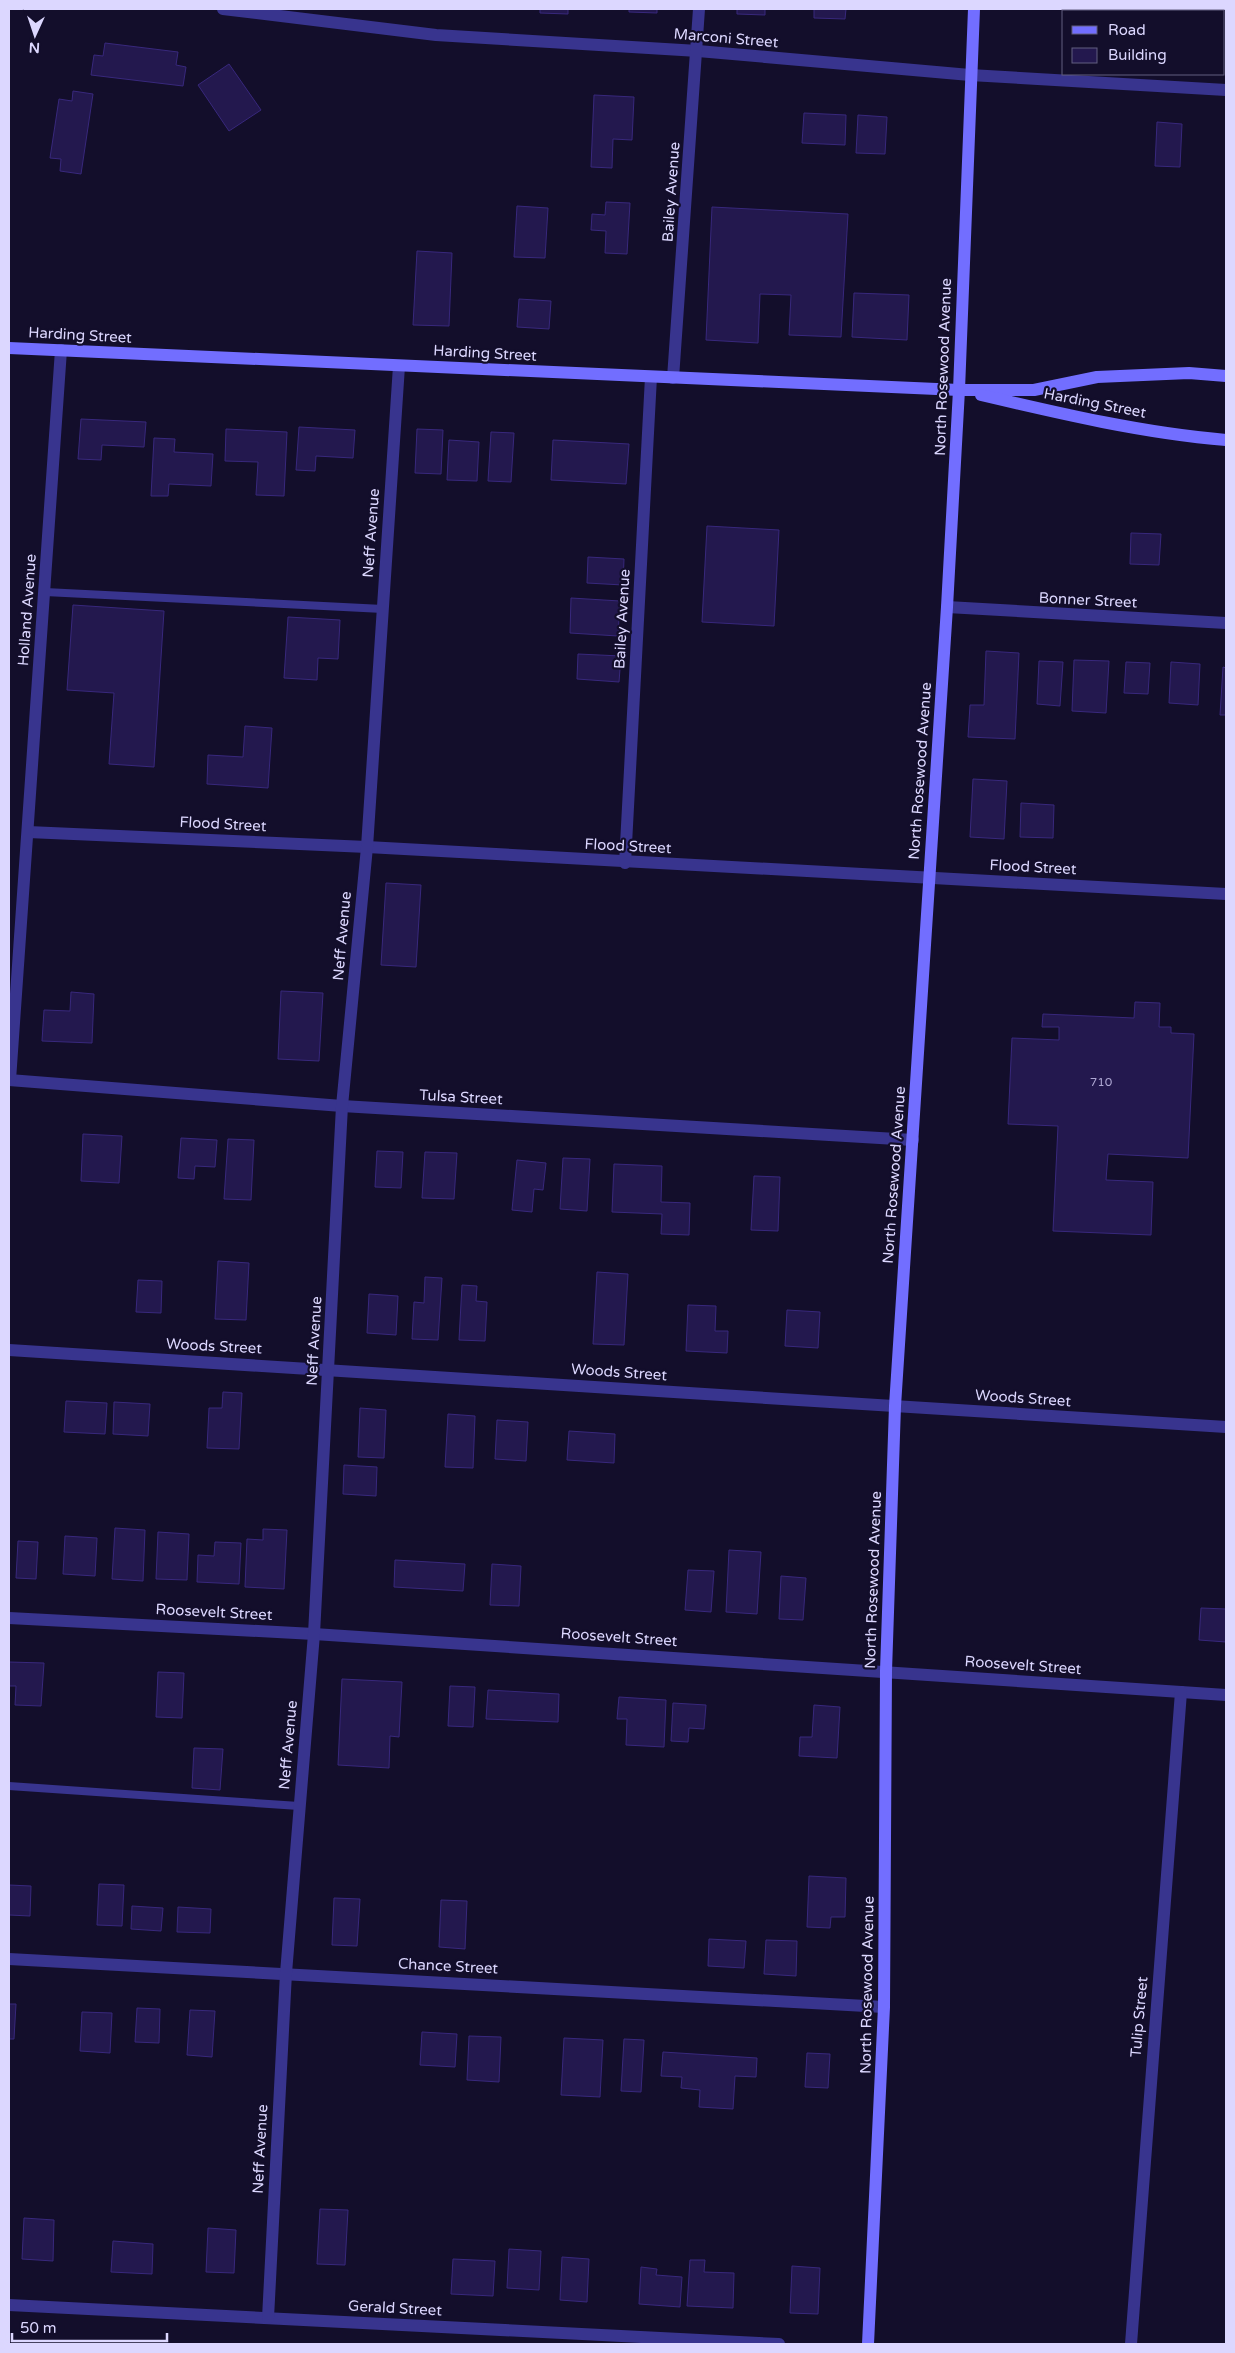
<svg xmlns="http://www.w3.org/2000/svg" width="1235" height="2353" font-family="'Varela Round',sans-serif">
	<rect width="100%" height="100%" fill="#130e2b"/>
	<g fill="#23184e" stroke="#38287c">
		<polygon points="540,9 568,9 568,14 540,13"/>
		<polygon points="629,9 657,9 657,13 629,12"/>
		<polygon points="737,9 765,9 765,15 737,14"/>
		<polygon points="814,9 846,9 845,19 814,18"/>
		<rect x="1171" y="9" width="27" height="2"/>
		<polygon points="105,43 178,52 176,65 186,67 183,86 91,75 94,55 103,56"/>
		<polygon points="229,64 261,110 229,131 198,85"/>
		<polygon points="73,91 93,94 81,174 60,171 61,159 50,158 59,99 72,101"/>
		<polygon points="594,95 634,97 632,140 613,139 612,168 591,167"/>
		<polygon points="804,113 846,115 845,145 802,143"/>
		<polygon points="858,115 887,117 885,154 856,153"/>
		<polygon points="1157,122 1182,124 1180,167 1155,166"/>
		<polygon points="606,202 630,203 627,254 605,253 606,231 591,230 592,214 605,215"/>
		<polygon points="517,206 548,208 545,258 514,257"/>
		<polygon points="712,207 848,214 841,337 789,335 791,295 760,294 758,343 706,340"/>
		<polygon points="417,251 452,253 449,326 413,325"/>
		<polygon points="854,293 909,295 907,340 852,337"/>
		<polygon points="519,299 551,301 549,329 517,327"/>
		<polygon points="81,419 146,422 144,447 102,445 101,460 78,459"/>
		<polygon points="299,427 355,430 353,458 316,456 315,471 296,470"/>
		<polygon points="226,429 287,432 284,496 256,495 258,462 225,461"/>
		<polygon points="417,429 443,430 441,474 415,473"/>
		<polygon points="491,432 514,433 511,482 488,481"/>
		<polygon points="154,438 175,439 174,452 213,454 211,486 169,484 168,496 151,496"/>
		<polygon points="449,440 479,442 477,481 447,480"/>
		<polygon points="553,440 629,444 626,484 551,480"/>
		<polygon points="707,526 779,530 774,626 702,622"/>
		<polygon points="1131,533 1161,534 1159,565 1130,564"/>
		<polygon points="588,557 624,559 623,585 587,583"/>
		<polygon points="571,598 620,601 618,636 570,633"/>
		<polygon points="73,605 164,611 154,767 109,764 114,693 67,690"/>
		<polygon points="288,617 340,620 338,659 318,658 317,680 284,678"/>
		<polygon points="986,651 1019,653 1015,739 968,737 970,705 984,705"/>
		<polygon points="578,654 621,656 619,682 577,679"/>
		<polygon points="1074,660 1109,661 1106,713 1072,711"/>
		<polygon points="1039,661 1063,662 1060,706 1037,704"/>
		<polygon points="1126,662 1150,663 1148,694 1124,693"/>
		<polygon points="1171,662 1200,664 1198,705 1169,703"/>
		<polygon points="1223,667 1226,668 1226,715 1220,715"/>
		<polygon points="245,726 272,728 268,788 207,784 208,755 243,757"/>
		<polygon points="973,779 1007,781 1004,839 970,837"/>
		<polygon points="1021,803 1054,805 1053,838 1020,837"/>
		<polygon points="386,883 421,885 416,967 381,965"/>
		<polygon points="281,991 323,993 319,1061 278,1059"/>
		<polygon points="71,992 94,994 92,1043 42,1041 44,1010 70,1011"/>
		<polygon points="1135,1002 1160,1003 1159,1027 1171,1027 1171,1033 1194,1034 1188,1158 1108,1154 1106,1180 1153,1182 1151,1235 1053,1231 1058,1126 1008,1124 1012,1038 1059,1040 1059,1027 1042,1027 1043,1014 1134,1018"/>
		<polygon points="83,1134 122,1136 119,1183 81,1181"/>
		<polygon points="181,1138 217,1140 215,1167 195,1166 194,1179 178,1178"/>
		<polygon points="228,1139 254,1140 251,1200 224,1199"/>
		<polygon points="377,1151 403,1152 401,1188 375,1187"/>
		<polygon points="425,1152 457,1153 454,1199 422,1198"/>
		<polygon points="563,1158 590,1159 587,1211 560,1209"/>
		<polygon points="517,1160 546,1163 543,1190 534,1189 532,1212 512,1210"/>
		<polygon points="614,1164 662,1166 661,1202 690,1203 689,1235 661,1234 662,1214 612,1212"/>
		<polygon points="754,1176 780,1177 778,1231 751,1230"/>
		<polygon points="218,1261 249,1263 246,1320 215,1319"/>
		<polygon points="597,1272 628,1274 624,1345 593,1344"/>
		<polygon points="425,1277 442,1278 438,1340 412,1339 414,1302 424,1303"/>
		<polygon points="138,1280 162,1281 161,1313 136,1312"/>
		<polygon points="462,1285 477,1286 476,1301 487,1302 485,1341 459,1340"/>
		<polygon points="369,1294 398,1296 396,1335 367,1333"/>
		<polygon points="688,1305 716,1306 715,1331 728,1331 727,1353 686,1351"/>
		<polygon points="787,1310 820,1312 818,1348 785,1346"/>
		<polygon points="223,1392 242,1393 239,1449 207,1448 209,1408 222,1408"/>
		<polygon points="66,1401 107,1403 105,1434 64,1432"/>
		<polygon points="114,1402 150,1404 148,1436 113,1434"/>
		<polygon points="360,1408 386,1410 384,1458 358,1457"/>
		<polygon points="448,1414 475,1416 473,1468 445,1467"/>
		<polygon points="497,1420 528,1422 526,1461 495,1459"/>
		<polygon points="569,1431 615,1434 614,1463 567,1460"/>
		<polygon points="344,1465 377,1467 376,1496 343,1494"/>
		<polygon points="115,1528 145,1530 143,1581 112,1579"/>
		<polygon points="263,1529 287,1530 284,1589 245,1587 247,1539 263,1540"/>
		<polygon points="158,1532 189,1534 187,1580 156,1579"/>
		<polygon points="65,1536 97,1538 95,1576 63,1574"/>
		<polygon points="18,1541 38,1542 36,1579 16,1578"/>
		<polygon points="215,1542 241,1543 239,1584 197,1582 198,1555 214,1556"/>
		<polygon points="729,1550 761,1552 757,1614 726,1612"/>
		<polygon points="395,1560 465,1564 463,1591 394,1587"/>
		<polygon points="492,1564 521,1566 519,1606 490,1605"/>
		<polygon points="688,1570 714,1571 711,1612 685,1610"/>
		<polygon points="781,1576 806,1578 803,1620 779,1619"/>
		<polygon points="1201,1608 1226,1609 1226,1642 1199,1640"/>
		<polygon points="9,1662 44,1663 41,1706 15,1705 16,1686 9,1686"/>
		<polygon points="158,1672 184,1673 182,1718 156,1717"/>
		<polygon points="342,1679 402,1682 399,1737 390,1736 389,1768 338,1765"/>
		<polygon points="450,1686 475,1687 473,1727 448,1726"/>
		<polygon points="488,1690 559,1694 558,1722 486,1719"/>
		<polygon points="619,1697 666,1700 664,1747 626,1745 627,1719 617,1719"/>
		<polygon points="673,1703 706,1705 704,1729 689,1728 688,1742 671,1741"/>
		<polygon points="814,1705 840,1707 837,1758 799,1756 800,1737 812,1737"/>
		<polygon points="194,1748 223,1749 220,1790 192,1788"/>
		<polygon points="809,1876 846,1878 845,1917 831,1917 830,1928 807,1927"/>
		<polygon points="99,1884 124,1885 122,1926 97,1925"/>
		<polygon points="9,1885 31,1886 30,1916 9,1915"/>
		<polygon points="334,1898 360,1899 357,1946 332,1945"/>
		<polygon points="441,1900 467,1901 465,1949 439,1947"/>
		<polygon points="132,1906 163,1908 161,1931 131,1929"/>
		<polygon points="178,1907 211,1909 210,1933 177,1932"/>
		<polygon points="709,1939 746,1941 744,1968 708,1966"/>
		<polygon points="766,1940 797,1941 796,1976 764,1974"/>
		<polygon points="9,2004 16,2004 14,2039 9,2039"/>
		<polygon points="137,2008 160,2009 159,2043 135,2042"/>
		<polygon points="190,2010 215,2011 212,2057 187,2055"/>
		<polygon points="82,2012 112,2013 110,2053 80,2051"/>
		<polygon points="422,2032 457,2034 455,2067 420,2065"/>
		<polygon points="469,2036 501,2037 499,2082 467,2080"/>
		<polygon points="564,2038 603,2040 600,2097 561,2095"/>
		<polygon points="624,2039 644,2040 641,2092 621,2091"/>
		<polygon points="663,2052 757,2058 756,2077 735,2076 733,2109 699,2107 700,2090 681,2088 682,2077 661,2076"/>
		<polygon points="807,2053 830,2054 828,2088 805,2087"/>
		<polygon points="320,2209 348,2210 345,2265 317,2264"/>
		<polygon points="24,2218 54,2220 53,2261 22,2259"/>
		<polygon points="208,2228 236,2230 234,2273 206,2272"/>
		<polygon points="113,2241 153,2244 152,2274 111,2272"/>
		<polygon points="509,2249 541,2251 539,2290 507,2288"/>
		<polygon points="562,2257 589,2259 587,2302 560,2300"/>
		<polygon points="453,2259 495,2261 493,2296 451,2294"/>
		<polygon points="690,2260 705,2260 704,2272 734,2273 733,2308 687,2306"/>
		<polygon points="792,2266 820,2268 818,2314 790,2313"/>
		<polygon points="641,2267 657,2269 656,2275 682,2277 680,2307 639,2304"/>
	</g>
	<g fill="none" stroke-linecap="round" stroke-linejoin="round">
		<g stroke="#38348e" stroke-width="8">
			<polyline points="45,592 383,609"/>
			<polyline points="9,1786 299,1806"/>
		</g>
		<g stroke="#38348e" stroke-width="12">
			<polyline points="223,9 436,35 698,51 970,75 1226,90"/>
			<polyline points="673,378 699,9"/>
			<polyline points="947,607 1226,623"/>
			<polyline points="28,832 367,847 1226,894"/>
			<polyline points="625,863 651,377"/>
			<polyline points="9,1080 342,1106 913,1140"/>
			<polyline points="10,1080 61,350"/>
			<polyline points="9,1350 1226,1427"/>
			<polyline points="9,1618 314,1634 1226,1695"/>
			<polyline points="9,1959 884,2007"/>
			<polyline points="9,2305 779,2344"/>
			<polyline points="268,2318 286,1973 314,1634 342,1106 367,847 399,366"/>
			<polyline points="1131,2344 1181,1692"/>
		</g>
		<g stroke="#726eff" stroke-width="12">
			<polyline points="9,348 959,390 1034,390 1097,377 1189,373 1226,376"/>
			<path d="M981 395C1062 414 1143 433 1226 440"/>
			<polyline points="868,2344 884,2007 886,1671 895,1406 947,607 959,390 974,9"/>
		</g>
	</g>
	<g text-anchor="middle" stroke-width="4.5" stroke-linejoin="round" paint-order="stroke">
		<g font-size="12" fill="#aea7d3">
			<text x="1101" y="1086">710</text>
		</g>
		<g font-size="15" fill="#dcd7ff" stroke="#130e2b">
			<text transform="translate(726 38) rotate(5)" y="5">Marconi Street</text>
			<text transform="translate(671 192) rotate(-86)" y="5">Bailey Avenue</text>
			<text transform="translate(80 335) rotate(3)" y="5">Harding Street</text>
			<text transform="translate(485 353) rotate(3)" y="5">Harding Street</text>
			<text transform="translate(943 367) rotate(-88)" y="5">North Rosewood Avenue</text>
			<text transform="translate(1095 403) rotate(11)" y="5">Harding Street</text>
			<text transform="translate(371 533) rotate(-86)" y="5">Neff Avenue</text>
			<text transform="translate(1088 600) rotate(3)" y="5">Bonner Street</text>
			<text transform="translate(27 610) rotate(-86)" y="5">Holland Avenue</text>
			<text transform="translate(622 619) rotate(-87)" y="5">Bailey Avenue</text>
			<text transform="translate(920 771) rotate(-86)" y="5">North Rosewood Avenue</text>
			<text transform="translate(223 824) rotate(3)" y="5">Flood Street</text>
			<text transform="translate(628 846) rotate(3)" y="5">Flood Street</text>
			<text transform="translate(1033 867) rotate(3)" y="5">Flood Street</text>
			<text transform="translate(342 936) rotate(-85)" y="5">Neff Avenue</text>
			<text transform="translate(461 1097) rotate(3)" y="5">Tulsa Street</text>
			<text transform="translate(894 1175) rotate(-86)" y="5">North Rosewood Avenue</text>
			<text transform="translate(314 1341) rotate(-87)" y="5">Neff Avenue</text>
			<text transform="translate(214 1346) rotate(3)" y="5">Woods Street</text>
			<text transform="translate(619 1372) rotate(4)" y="5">Woods Street</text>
			<text transform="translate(1023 1398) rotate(4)" y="5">Woods Street</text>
			<text transform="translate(873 1580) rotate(-88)" y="5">North Rosewood Avenue</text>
			<text transform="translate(214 1612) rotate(3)" y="5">Roosevelt Street</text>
			<text transform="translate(619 1637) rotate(4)" y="5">Roosevelt Street</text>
			<text transform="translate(1023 1665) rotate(4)" y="5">Roosevelt Street</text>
			<text transform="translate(288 1745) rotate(-85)" y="5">Neff Avenue</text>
			<text transform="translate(448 1966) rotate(3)" y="5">Chance Street</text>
			<text transform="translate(867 1985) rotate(-89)" y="5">North Rosewood Avenue</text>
			<text transform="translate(1139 2017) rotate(-85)" y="5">Tulip Street</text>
			<text transform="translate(260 2149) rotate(-87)" y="5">Neff Avenue</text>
			<text transform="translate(395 2308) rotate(3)" y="5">Gerald Street</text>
		</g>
	</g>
	<rect width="1235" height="2353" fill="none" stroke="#dcd7ff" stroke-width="20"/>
	<rect x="1062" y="10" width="162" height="65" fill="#130e2b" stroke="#635e80"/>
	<rect x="1072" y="26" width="25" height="8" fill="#726eff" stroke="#635e80"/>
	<text x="1108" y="35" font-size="15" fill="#dcd7ff">Road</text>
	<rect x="1072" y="48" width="25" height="15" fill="#23184e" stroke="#635e80"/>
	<text x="1108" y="60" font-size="15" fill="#dcd7ff">Building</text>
	<g transform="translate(35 35) rotate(183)" stroke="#130e2b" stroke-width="4" paint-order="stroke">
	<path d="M0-4L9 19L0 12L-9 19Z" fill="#dcd7ff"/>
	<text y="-8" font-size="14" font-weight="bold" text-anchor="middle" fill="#dcd7ff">N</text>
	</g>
	<path d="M12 2333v8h155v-8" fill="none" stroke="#dcd7ff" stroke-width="2.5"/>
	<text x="20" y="2333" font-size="15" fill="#dcd7ff" stroke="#130e2b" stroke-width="4" paint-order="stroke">50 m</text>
</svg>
